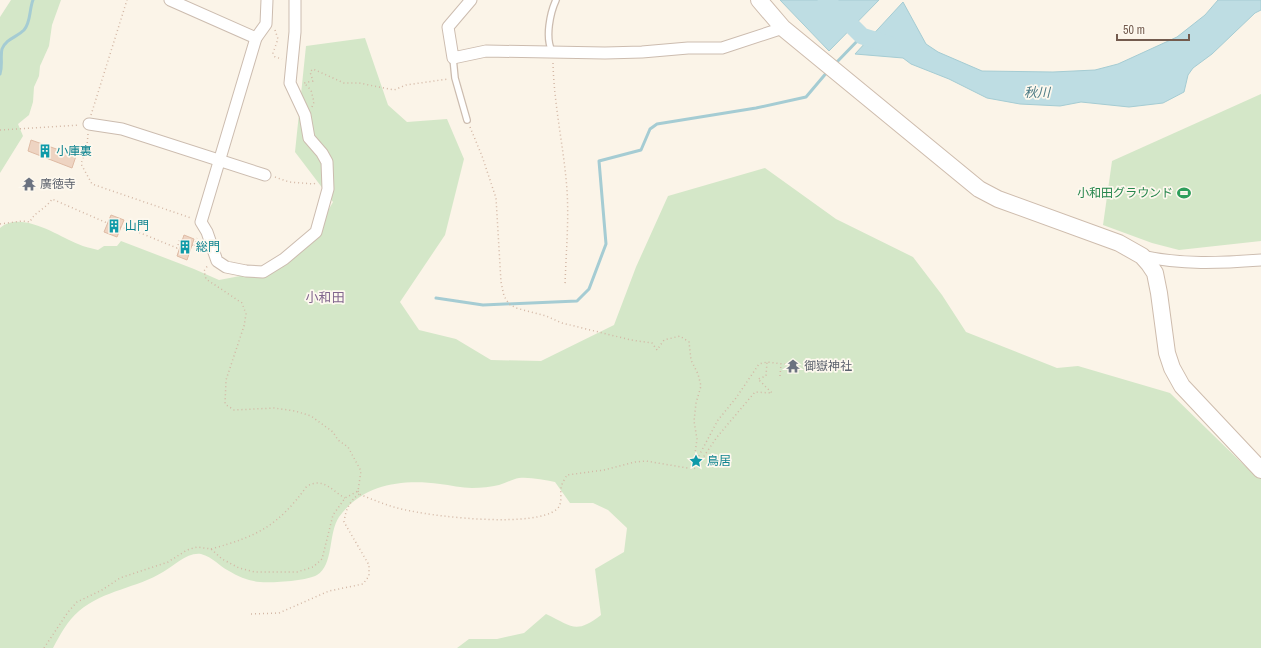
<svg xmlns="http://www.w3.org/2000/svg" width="1261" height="648" font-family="'Archivo Narrow','Noto Sans JP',sans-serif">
	<rect width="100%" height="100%" fill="#fbf4e8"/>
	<g fill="#d4e7c8">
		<polygon points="11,0 61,0 52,25 49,46 40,66 39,76 34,87 33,102 29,115 18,124 23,136 0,173 0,17"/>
		<path d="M365 38 388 105 407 122 447 119 464 159 445 235 400 302 419 330 456 339 491 360 541 361 614 325 636 267 668 196 765 168 836 219 913 257 942 295 966 332 1057 368 1078 366 1170 393 1246 467 1261 466V648H457L469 639H497L524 633 546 614C572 626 575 635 601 615L595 569 624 552 627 528 608 510 593 503H570L555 482C544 480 531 477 519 478 513 479 506 483 499 485 491 487 481 488 472 488 462 488 450 485 440 484 402 479 363 484 339 517 328 533 334 565 317 575 306 581 273 583 260 582 249 581 239 577 229 571 219 566 213 557 201 554 187 552 174 566 163 572 137 588 104 590 79 611 67 621 60 635 53 648H0V228C21 210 58 236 78 244 84 247 92 248 98 250L104 246H117L121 241 194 269 219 280 277 269 309 243 333 202 295 152 306 46Z"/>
		<polygon points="1261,94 1261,241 1179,250 1152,243 1103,225 1112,161"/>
	</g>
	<g fill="#bedde3" stroke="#a5ccd3">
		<polygon points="780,0 879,0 829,51"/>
		<polygon points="1218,0 1261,0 1261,10 1255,13 1212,54 1193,68 1188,75 1184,92 1163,103 1129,107 1081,102 1060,106 1020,104 987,98 949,79 911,64 903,58 855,54 903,2 926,44 938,52 982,71 1053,72 1095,70 1118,64 1177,37 1205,15"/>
	</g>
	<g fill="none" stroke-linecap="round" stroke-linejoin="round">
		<g stroke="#a5ccd3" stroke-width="3">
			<polyline points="835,64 862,36"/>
			<path d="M0 74C3 65 0 57 2 49 7 38 16 38 24 30 31 22 29 10 33 0"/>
			<polyline points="436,298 483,305 577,301 589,289 606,244 599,161 641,150 650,129 657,124 756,108 806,97 828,71"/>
		</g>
		<polyline stroke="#bedde3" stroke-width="17" points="826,0 862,36 891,45"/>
	</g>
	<g fill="#eed4c2" stroke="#dfbba4">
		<polygon points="31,140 76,156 72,168 28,151"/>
		<polygon points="111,215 124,220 117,237 104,232"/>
		<polygon points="184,235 194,239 187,260 177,256"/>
	</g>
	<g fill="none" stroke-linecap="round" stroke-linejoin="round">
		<g stroke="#ccbcaf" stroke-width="8">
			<g id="lane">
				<path d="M552 51C545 38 550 13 556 0"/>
				<polyline points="453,58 455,78 467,120"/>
			</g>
		</g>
		<g stroke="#ccbcaf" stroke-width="13">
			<g id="street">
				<polyline points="170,0 256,38"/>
				<polyline points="267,0 266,24 256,38 201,222 207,232 217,261 226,267 246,271 263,272 284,259 316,232 328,189 327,162 322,153 309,138 305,115 290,83 295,32 295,0"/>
				<polyline points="471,0 448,27 453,58 486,51 605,53 642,52 688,48 722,48 783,28"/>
				<polyline points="89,124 122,129 265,175"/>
				<path d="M1142 256C1182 265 1220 263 1261 260"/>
			</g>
		</g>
		<g stroke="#cebcad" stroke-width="18">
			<polyline id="secondary" points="759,0 783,28 979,189 998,199 1119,243 1142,256 1149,264 1155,273 1159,293 1167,353 1172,368 1182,386 1261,470"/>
		</g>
		<g stroke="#d3b7a5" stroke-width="1.5" stroke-dasharray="1 3" stroke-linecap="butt">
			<polyline points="275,30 278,39 273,53 275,57 282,59"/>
			<path d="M553 63C554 106 564 148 567 190 569 222 566 253 565 285"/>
			<polyline points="312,107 314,102 311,90 304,83 313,81 310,72 313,69 344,83 359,83 394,90 406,85 448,79"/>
			<polyline points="91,115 127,0"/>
			<polyline points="470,127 482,156 496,198 501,282 504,296 509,304 516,308 546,316 562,323 631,340 652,343 657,350 664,340 680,336 689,342 691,360 698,374 701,386 696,403 694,421 697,439 693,468"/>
			<polyline points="0,130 79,125"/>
			<polyline points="88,134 87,146 81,164 92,184 191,218"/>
			<polyline points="275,177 289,182 314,184 317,182"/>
			<path d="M0 224 22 221 30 222C34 212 46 209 52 199L114 226 133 230 177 248 180 239 201 249"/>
			<polyline points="195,246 197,238"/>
			<polyline points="780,376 781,364"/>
			<polyline points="695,463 718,420 736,398 759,364 767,362 791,365"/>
			<path d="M358 491 359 494C376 501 393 508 411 511 439 517 536 528 557 509 563 503 560 495 561 489 561 484 565 479 567 475L604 470 635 462 646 461 693 469 696 468 717 437 755 392 772 393 758 379 766 376 767 362"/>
			<path d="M211 549C258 536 278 526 307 486 324 477 332 491 345 498"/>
			<path d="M251 614 279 613 329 591 363 584 369 576V565L344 522C346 509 349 502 359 494"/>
			<polyline points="44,648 68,612 77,602 102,590 120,578 168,562 187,550 197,547 211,549 222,559 239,568 255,572 297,572 313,567 322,559 333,515 345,498 358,491 361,471 348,447 338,440 333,432 311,416 295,411 274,408 234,410 225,404 226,380 244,326 246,314 242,303 206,279 204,271 208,265"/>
		</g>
		<use href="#lane" stroke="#fff" stroke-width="5.5"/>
		<use href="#street" stroke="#fff" stroke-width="11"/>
		<use href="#secondary" stroke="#fff" stroke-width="16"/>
	</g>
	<defs>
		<g id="building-bare" transform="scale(1.08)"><path d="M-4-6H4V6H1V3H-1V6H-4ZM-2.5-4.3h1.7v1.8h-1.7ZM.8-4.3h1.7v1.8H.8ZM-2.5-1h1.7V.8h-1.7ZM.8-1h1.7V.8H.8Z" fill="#0f9aa8" stroke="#fdf8ee" stroke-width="2.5" paint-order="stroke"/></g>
		<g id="temple-bare" transform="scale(1.08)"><path d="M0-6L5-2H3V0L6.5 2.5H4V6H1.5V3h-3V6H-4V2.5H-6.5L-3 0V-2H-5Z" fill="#6b7280" stroke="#fdf8ee" stroke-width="2.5" paint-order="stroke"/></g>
		<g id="stadium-bare" transform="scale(1.08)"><path d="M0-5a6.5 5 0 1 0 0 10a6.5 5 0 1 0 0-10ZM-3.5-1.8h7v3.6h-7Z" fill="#2e9e5b" stroke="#fdf8ee" stroke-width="2.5" paint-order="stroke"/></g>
		<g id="sight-bare" transform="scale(1.08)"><path d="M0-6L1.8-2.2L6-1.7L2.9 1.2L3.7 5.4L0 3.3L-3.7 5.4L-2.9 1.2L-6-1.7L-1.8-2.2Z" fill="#0f9aa8" stroke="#fdf8ee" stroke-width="2.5" paint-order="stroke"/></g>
	</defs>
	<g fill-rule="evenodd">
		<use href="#building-bare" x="45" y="151"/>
		<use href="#temple-bare" x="29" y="184"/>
		<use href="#stadium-bare" x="1184" y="193"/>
		<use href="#building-bare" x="114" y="226"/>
		<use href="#building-bare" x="185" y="247"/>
		<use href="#temple-bare" x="793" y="366"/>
		<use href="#sight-bare" x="696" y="461"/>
	</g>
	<g text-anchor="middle" stroke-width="3.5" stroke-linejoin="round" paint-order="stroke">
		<g font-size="12" fill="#0d838f" stroke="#fdf8ee" text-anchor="start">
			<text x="56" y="155">小庫裏</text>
			<text x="125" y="230">山門</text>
			<text x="196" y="251">総門</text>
			<text x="707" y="465">鳥居</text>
		</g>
		<g font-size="12" fill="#5b616d" stroke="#fdf8ee" text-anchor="start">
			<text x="40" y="188">廣徳寺</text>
			<text x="804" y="370">御嶽神社</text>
		</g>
		<g font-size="12" fill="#27864d" stroke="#fdf8ee" text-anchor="end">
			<text x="1173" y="197">小和田グラウンド</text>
		</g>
		<g font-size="13" font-style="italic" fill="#4a7a84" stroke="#fdf8ee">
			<text x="1037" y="97">秋川</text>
		</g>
		<g font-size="13" fill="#81668e" stroke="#fdf8ee">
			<text x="325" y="302">小和田</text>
		</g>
	</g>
	<path d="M1117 34v6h72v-6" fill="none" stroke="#735b4e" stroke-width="2"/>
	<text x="1123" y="34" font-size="12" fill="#735b4e" stroke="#fdf8ee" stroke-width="3" paint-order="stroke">50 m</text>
</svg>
